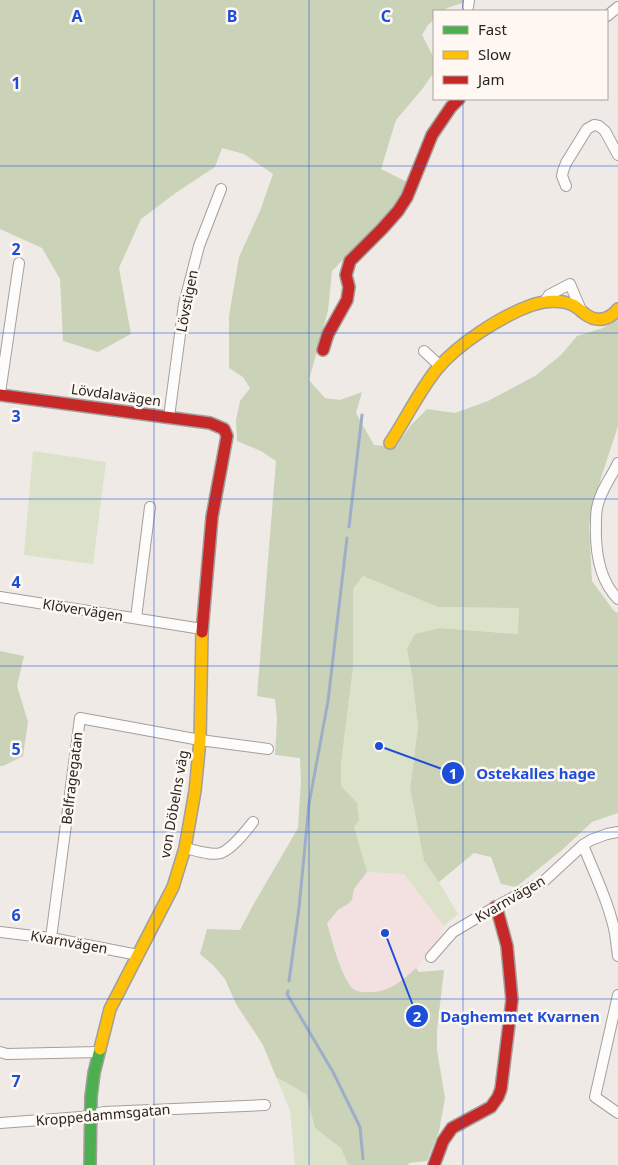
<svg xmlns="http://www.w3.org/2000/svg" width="618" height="1165" font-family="'Noto Sans',sans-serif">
	<rect width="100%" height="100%" fill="#efeae6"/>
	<polygon fill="#f2e1e0" points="367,872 404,874 444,926 439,940 416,968 404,979 393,986 381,991 365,993 353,989 346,979 326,923 338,910 348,904 353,896 354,889"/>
	<g fill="#dbe2c9">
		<polygon points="33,451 106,462 93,564 24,555"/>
		<polygon points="363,576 439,607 519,608 519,634 440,628 407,649 412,675 418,727 410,788 424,861 439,882 458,914 444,926 404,874 367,872 341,787 341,764 353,668 353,589"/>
		<polygon points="276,1077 306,1094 315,1128 341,1148 348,1165 295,1165 290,1110"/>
	</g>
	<g fill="#cad3b8">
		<path d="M0 0H463L462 3 447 8 444 11H434V20L428 25 422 35 434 58V72L423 88 396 120 381 169 409 183 403 199 332 271 328 311 309 380 325 398 340 400 362 392 356 413 374 445 396 447 411 425 427 409 455 413 488 401 535 376 561 355 577 336 603 328 618 319V426L601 478 589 525 592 581 614 611 618 613V813L592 822 562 850 516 887 501 884 491 857 474 853 439 882 424 861 410 788 418 727 412 675 407 649 415 634 440 628 518 634 519 608 438 607 363 576 353 589V668L341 764V786L357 803 359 820 354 827 367 872 354 889 352 900 348 904 338 910 327 923C331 937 343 984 355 990 361 993 367 992 374 992 392 990 403 980 416 968L419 972 444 970 437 1030V1050L445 1098 439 1131 427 1161 409 1163 408 1165H348L341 1148 315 1128 306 1094 276 1077 263 1045 236 1004 225 979 213 965 200 954 207 929 240 930 252 907 298 828 301 781 300 758 275 755 277 719 275 699 257 696 276 461 261 451 237 441 236 420 240 401 250 388 243 377 229 368V316L239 257 260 211 273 174 244 154 222 148 215 167 177 192 141 219 119 268 131 334 98 352 63 341 60 279 42 248 0 229Z"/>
		<polygon points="0,651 24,656 17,686 28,722 23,756 3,766 0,766"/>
	</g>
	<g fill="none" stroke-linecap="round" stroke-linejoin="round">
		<g stroke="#9eaec9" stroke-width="3">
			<polyline points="349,527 362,415"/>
			<polyline points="289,981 299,908 309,804 328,701 347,538"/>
			<polyline points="288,991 287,994 333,1072 360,1127 363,1159"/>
		</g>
		<g stroke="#a39f9c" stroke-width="12">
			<g id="street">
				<polyline points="468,7 469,0"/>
				<polyline points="607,16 618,7"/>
				<polyline points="566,186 562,176 563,171 566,163 587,129 594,125 599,126 605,131 618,155"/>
				<polyline points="545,301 549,295 570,284 581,310"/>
				<polyline points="424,351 440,366"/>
				<polyline points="0,393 19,263"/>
				<polyline points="169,417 184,304 199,246 221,189"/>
				<path d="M618 463C611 478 600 491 597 508 596 513 596 518 596 523 595 550 599 580 618 599"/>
				<polyline points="0,597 202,629"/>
				<polyline points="136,618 150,507"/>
				<path d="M583 845C594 873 609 903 615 933 616 941 617 948 618 956"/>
				<path d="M185 848C195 850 210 856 221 853 233 848 245 832 253 822"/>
				<polyline points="0,932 51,938 138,955"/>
				<polyline points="51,938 80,718 200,740 268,749"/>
				<polyline points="431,957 453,932 495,907 544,881 583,845 591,840 607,834 618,832"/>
				<polyline points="618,995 595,1097 618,1113"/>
				<polyline points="0,1052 7,1054 99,1052"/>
				<polyline points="0,1123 81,1117 104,1112 265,1105"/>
			</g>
		</g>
		<g stroke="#a39f9c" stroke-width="14">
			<polyline id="fast" points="90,1165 91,1097 94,1073 100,1049"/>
		</g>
		<g stroke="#a39f9c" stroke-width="14">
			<g id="slow">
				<path d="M390 443C406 419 419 391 437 369 458 344 501 316 532 305 545 301 559 299 573 305 577 307 581 311 585 314 597 323 609 320 618 309"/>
				<polyline points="100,1049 110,1009 173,887 185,848 195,791 200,740 202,632"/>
			</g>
		</g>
		<g stroke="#a39f9c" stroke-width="14">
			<g id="jam">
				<polyline points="323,350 328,334 347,300 349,287 346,275 350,261 382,229 398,211 407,197 432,135 451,107 459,99"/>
				<polyline points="0,395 210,423 224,429 227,436 212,517 202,632"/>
				<polyline points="434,1165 443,1141 452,1128 491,1107 498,1097 501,1089 512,1000 507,946 498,913 495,907"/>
			</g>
		</g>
		<use href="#street" stroke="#fdfcfb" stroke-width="10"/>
		<use href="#fast" stroke="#4caf50" stroke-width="11"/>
		<use href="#slow" stroke="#ffc107" stroke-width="11"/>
		<use href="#jam" stroke="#c62828" stroke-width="11"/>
	</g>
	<path fill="none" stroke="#1d4ed8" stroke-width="1" stroke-opacity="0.55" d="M154 0V1165M309 0V1165M463 0V11M463 99V1165M0 166H618M0 333H618M0 499H618M0 666H618M0 832H618M0 999H618"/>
	<g text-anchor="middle" stroke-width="5" stroke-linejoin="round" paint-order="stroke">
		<g font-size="14" fill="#292522" stroke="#fff7f1">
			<text transform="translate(187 301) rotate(-79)" y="5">Lövstigen</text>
			<text transform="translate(116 395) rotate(8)" y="5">Lövdalavägen</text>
			<text transform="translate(83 610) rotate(9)" y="5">Klövervägen</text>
			<text transform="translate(72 778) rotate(-83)" y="5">Belfragegatan</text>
			<text transform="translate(174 804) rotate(-80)" y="5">von Döbelns väg</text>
			<text transform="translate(510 899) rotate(-30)" y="5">Kvarnvägen</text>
			<text transform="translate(69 942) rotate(10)" y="5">Kvarnvägen</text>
			<text transform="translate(103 1115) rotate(-5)" y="5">Kroppedammsgatan</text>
		</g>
	</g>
	<g font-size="16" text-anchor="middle" font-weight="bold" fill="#1d4ed8" stroke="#fff7f1" stroke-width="5" stroke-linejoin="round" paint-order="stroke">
		<text x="77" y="22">A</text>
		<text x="232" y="22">B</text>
		<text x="386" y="22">C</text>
		<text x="16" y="89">1</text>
		<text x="16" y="255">2</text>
		<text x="16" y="422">3</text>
		<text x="16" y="588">4</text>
		<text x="16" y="755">5</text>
		<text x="16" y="921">6</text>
		<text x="16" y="1087">7</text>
	</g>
	<path fill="none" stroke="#1d4ed8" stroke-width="2" d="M379 746L453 773M385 933L417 1016"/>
	<g fill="#1d4ed8" stroke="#fff7f1" stroke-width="2">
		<circle cx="379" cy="746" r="5"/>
		<circle cx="385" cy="933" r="5"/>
		<circle cx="453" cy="773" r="12"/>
		<circle cx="417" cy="1016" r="12"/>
	</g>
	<g font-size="15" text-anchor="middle" font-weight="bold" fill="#fff">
		<text x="453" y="779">1</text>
		<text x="417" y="1022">2</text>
	</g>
	<g font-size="15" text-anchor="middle" font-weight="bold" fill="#1d4ed8" stroke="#fff7f1" stroke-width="5" stroke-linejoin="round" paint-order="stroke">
		<text x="536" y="779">Ostekalles hage</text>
		<text x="520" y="1022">Daghemmet Kvarnen</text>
	</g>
	<rect x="433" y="10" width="175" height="90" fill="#fff7f1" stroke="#a9a39e"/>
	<rect x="443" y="26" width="25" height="8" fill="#4caf50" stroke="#a9a39e"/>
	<text x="478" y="35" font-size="15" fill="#292522">Fast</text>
	<rect x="443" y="51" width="25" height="8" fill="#ffc107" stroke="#a9a39e"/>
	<text x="478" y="60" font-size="15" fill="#292522">Slow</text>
	<rect x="443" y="76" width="25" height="8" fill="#c62828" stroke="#a9a39e"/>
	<text x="478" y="85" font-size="15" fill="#292522">Jam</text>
</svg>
